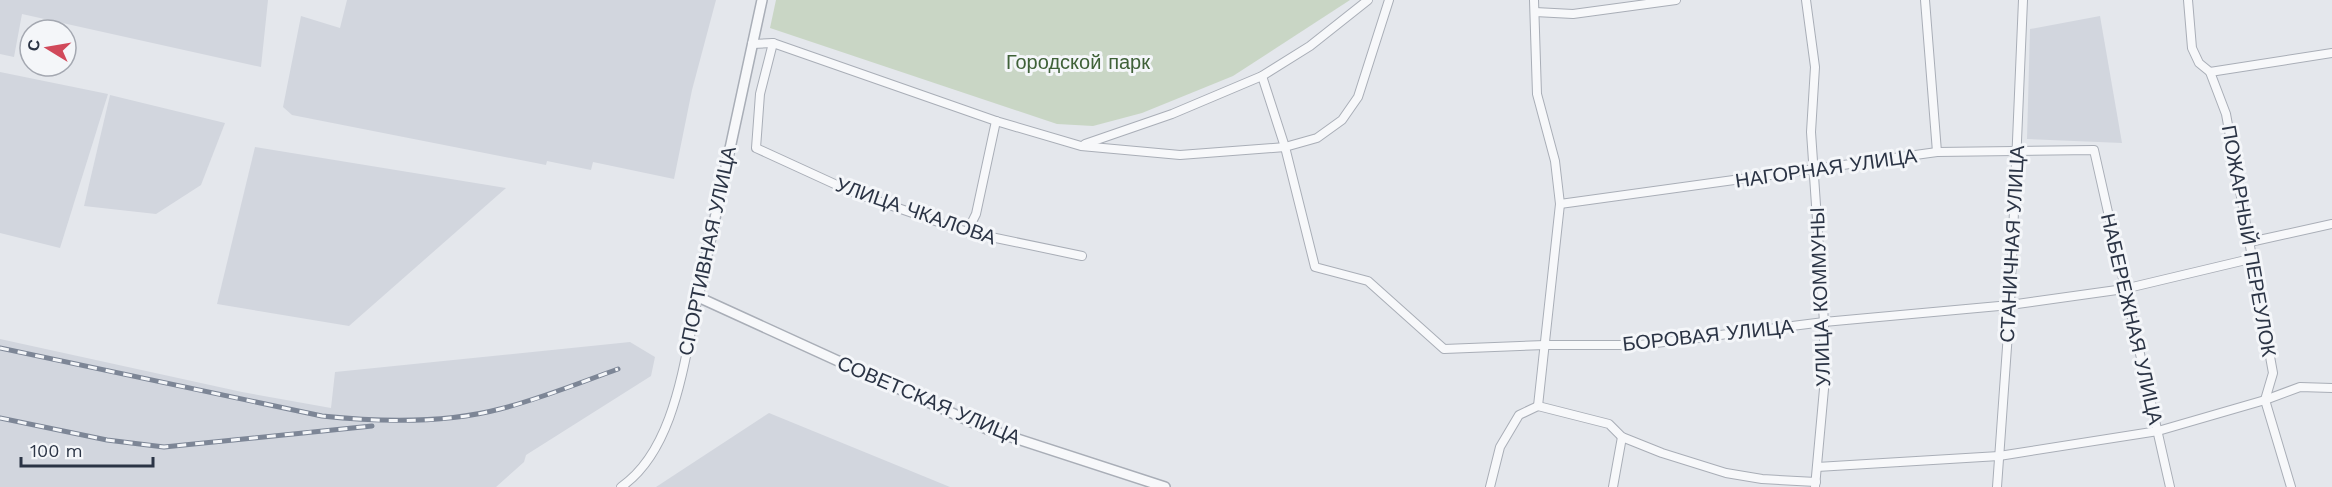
<svg xmlns="http://www.w3.org/2000/svg" width="2332" height="487" font-family="'Work Sans',sans-serif">
	<rect width="100%" height="100%" fill="#e4e7ec"/>
	<g fill="#d2d6de">
		<polygon points="0,0 268,0 261,67 22,14 14,57 0,54"/>
		<polygon points="347,0 716,0 692,90 674,179 593,162 591,170 547,161 546,165 292,115 283,107 301,16 340,28"/>
		<polygon points="2100,16 2122,143 2027,139 2030,29"/>
		<polygon points="0,72 108,94 60,248 0,233"/>
		<polygon points="110,95 225,123 201,185 156,214 84,206"/>
		<polygon points="255,147 506,188 349,326 217,304"/>
		<polygon points="0,339 242,392 331,408 335,372 630,342 655,357 651,376 526,455 524,462 496,487 0,487"/>
		<polygon points="769,413 950,487 656,487"/>
	</g>
	<polygon fill="#c9d6c5" points="776,0 1350,0 1233,76 1142,113 1093,126 1057,124 770,28"/>
	<g fill="none" stroke-linecap="round" stroke-linejoin="round">
		<g stroke="#a9aeb7" stroke-width="10">
			<g id="minor">
				<polyline points="1534,0 1537,94 1555,161 1560,204 1538,406"/>
				<polyline points="1806,0 1815,67 1811,132 1824,322 1824,389 1815,487"/>
				<polyline points="1925,0 1937,152"/>
				<polyline points="2188,0 2192,48 2199,63 2210,72 2226,114 2273,373 2265,400 2291,487"/>
				<polyline points="1535,12 1573,14 1676,0"/>
				<polyline points="773,43 760,94 756,148 852,192 967,232 1082,256"/>
				<polyline points="752,44 773,43 996,121 1081,146 1180,155 1285,147 1317,138 1342,120 1358,97 1389,0"/>
				<polyline points="2210,72 2332,53"/>
				<polyline points="1262,76 1285,147 1315,267 1368,281 1444,349 1545,345 1640,345 1824,322 2010,305 2124,289 2250,259"/>
				<polyline points="1085,144 1172,114 1262,76 1310,46 1368,0"/>
				<polyline points="1560,204 1937,152 2094,150 2170,487"/>
				<polyline points="967,232 976,214 996,121"/>
				<polyline points="2250,242 2332,224"/>
				<polyline points="1538,406 1609,424 1622,437 1662,453 1726,473 1762,479 1816,482"/>
				<polyline points="1817,467 1999,456 2158,431 2265,400 2300,387 2332,388"/>
				<path d="M621 487C676 449 684 359 698 297"/>
				<polyline points="1490,487 1500,447 1519,415 1538,406"/>
				<polyline points="1613,487 1622,437"/>
				<polyline points="1997,487 2010,305 2023,0"/>
			</g>
		</g>
		<g stroke="#a9aeb7" stroke-width="12">
			<polyline id="tertiary" points="762,0 698,297 987,429 1165,487"/>
		</g>
		<use href="#minor" stroke="#f7f8fa" stroke-width="8"/>
		<use href="#tertiary" stroke="#f7f8fa" stroke-width="9"/>
		<g stroke="#7d8696" stroke-width="5">
			<g id="rail">
				<path d="M0 348 322 416C380 422 443 424 500 409 540 399 579 383 618 369"/>
				<polyline points="0,418 107,440 164,447 372,426"/>
			</g>
		</g>
		<use href="#rail" stroke="#f4f6f9" stroke-width="3" stroke-dasharray="9" stroke-linecap="butt"/>
	</g>
	<g text-anchor="middle" stroke-width="6" stroke-linejoin="round" paint-order="stroke">
		<g font-size="20" fill="#3f6138" stroke="#f4f6f9">
			<text x="1078" y="69">Городской парк</text>
		</g>
		<g font-size="20" fill="#2b3445" stroke="#f4f6f9">
			<text transform="translate(1826 168) rotate(-8)" y="7">НАГОРНАЯ УЛИЦА</text>
			<text transform="translate(916 211) rotate(19)" y="7">УЛИЦА ЧКАЛОВА</text>
			<text transform="translate(2249 241) rotate(80)" y="7">ПОЖАРНЫЙ ПЕРЕУЛОК</text>
			<text transform="translate(2012 244) rotate(-87)" y="7">СТАНИЧНАЯ УЛИЦА</text>
			<text transform="translate(707 251) rotate(-78)" y="7">СПОРТИВНАЯ УЛИЦА</text>
			<text transform="translate(1820 297) rotate(-92)" y="7">УЛИЦА КОММУНЫ</text>
			<text transform="translate(2132 319) rotate(77)" y="7">НАБЕРЕЖНАЯ УЛИЦА</text>
			<text transform="translate(1708 335) rotate(-6)" y="7">БОРОВАЯ УЛИЦА</text>
			<text transform="translate(929 400) rotate(23)" y="7">СОВЕТСКАЯ УЛИЦА</text>
		</g>
	</g>
	<g transform="translate(48 48) rotate(281)"><circle r="28" fill="#f4f6f9" stroke="#a4a8b1" stroke-width="1.5"/>
	<path d="M0-4.5L10 22L0 15L-10 22Z" fill="#d1495b"/>
	<text y="-9" font-size="16" font-weight="bold" text-anchor="middle" fill="#2b3445">С</text>
	</g>
	<path d="M21 457v9h132v-9" fill="none" stroke="#2b3445" stroke-width="3"/>
	<text x="30" y="457" font-size="18" fill="#2b3445" stroke="#f4f6f9" stroke-width="4.5" paint-order="stroke">100 m</text>
</svg>
